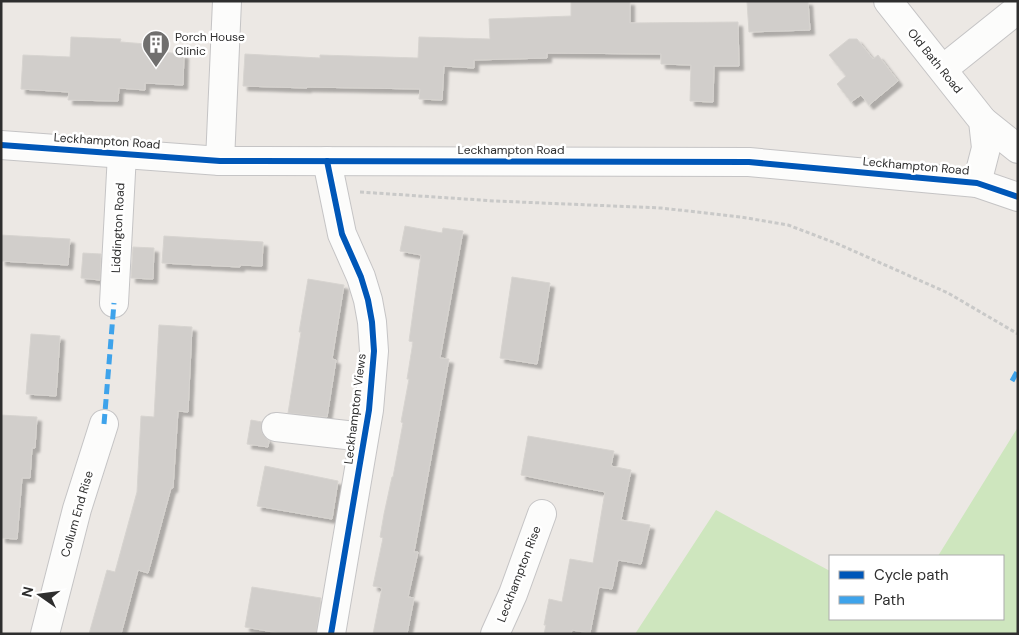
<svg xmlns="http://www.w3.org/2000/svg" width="1019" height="635" font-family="'DM Sans',sans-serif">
	<defs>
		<filter id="shadow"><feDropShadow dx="4.5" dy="4.5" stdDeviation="1" flood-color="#0004"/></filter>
	</defs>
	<rect width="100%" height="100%" fill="#ece8e4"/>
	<polygon fill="#cee6be" points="1018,427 1018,634 635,634 716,510 830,571 830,619 1003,619 1003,556 938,556"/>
	<g fill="#d1cecb" stroke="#d7d4d0" filter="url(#shadow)">
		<polygon points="571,1 630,1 630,23 738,22 739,66 714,66 713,102 690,101 691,65 661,64 661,54 547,53 547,58 474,60 474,68 444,66 442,100 419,99 420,89 307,87 307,88 243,86 245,54 320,58 320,55 418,58 419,37 490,39 489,19 571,16"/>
		<polygon points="764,1 808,1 810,30 749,32 747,2"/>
		<polygon points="71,37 121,39 120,42 147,44 146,51 184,54 183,85 145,83 145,90 119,88 118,101 68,100 69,92 21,89 23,55 70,57"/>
		<polygon points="849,39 857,39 873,59 878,55 898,81 869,105 861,95 851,102 837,84 846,76 829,55"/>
		<polygon points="405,226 442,233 443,228 463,231 440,358 449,359 414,552 418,552 408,597 414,598 407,634 373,634 382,588 373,586 383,538 380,537 384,514 392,477 393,477 403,423 401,422 409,379 407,379 413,342 409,341 421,255 400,251"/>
		<polygon points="1,235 70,239 68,265 1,261"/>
		<polygon points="164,236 263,242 262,266 240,265 240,267 162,263"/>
		<polygon points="133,247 154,248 153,279 131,278"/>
		<polygon points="83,253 101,254 100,280 81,278"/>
		<polygon points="512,277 550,283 537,364 500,358"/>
		<polygon points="308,279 344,285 332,359 336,360 327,417 288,413 301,332 299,332"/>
		<polygon points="159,325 192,327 188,412 178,411 173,488 171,488 148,573 138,570 121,634 89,634 107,570 115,572 137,492 141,416 154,417"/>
		<polygon points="31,334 60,336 56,396 26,394"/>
		<polygon points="1,415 37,417 35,448 32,448 30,478 22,478 17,539 1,538"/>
		<polygon points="251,420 262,422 262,433 269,441 268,447 247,444"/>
		<polygon points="528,436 614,451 611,466 631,470 621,520 650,525 641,564 618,560 612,589 599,587 590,633 572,630 571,634 544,634 546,625 544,625 549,599 562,602 570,559 593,563 605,492 521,475"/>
		<polygon points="265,466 338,481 332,519 257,506"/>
		<polygon points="252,587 321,598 316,634 284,634 245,627"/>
	</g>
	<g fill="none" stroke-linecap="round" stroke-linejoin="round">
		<g stroke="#c5c4c5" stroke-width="30">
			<g id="minor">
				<polyline points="888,1 983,121 986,148 977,183"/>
				<polyline points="943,69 1018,9"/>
				<polyline points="983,121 1018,149"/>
				<polyline points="1,145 220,161 749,162 977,183 1018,197"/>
				<polyline points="220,161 227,1"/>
				<polyline points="327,161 342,234 361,277 368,300 372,322 374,351 369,410 331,634"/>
				<polyline points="114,303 122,154"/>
				<polyline points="276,427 364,437"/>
				<polyline points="45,634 77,509 104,424"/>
				<polyline points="495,634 513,594 542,514"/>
			</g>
		</g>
		<polyline stroke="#c9c9c8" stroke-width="3" stroke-dasharray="4 2.5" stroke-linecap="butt" points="360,192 495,201 661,208 741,217 788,225 838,244 948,293 1018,334"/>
		<use href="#minor" stroke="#fcfcfb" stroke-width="28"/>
		<g stroke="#3ea3eb" stroke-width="5" stroke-dasharray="10 5" stroke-linecap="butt">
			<polyline points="1012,381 1018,370"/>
			<polyline points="104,424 114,303"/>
		</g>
		<g stroke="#fff" stroke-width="9">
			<g id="cycleway">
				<polyline points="1,145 220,161 749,162 977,183 1018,197"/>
				<polyline points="327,161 342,234 361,277 368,300 372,322 374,351 369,410 331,634"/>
			</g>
		</g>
		<use href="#cycleway" stroke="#0057b8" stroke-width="6"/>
	</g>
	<defs>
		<g id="building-pin" transform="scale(1.4375)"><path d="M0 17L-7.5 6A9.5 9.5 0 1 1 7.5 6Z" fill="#706f6e" stroke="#fff"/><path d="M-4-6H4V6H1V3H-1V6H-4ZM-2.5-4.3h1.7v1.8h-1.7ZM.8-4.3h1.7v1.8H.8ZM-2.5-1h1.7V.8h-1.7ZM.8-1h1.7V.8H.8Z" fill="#fff"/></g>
	</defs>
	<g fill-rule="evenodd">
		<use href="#building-pin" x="156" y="44"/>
	</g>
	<g text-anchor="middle" stroke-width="5" stroke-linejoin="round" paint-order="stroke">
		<g font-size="12" fill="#2e2e2e" stroke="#fff" text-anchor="start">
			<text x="175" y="41">Porch House<tspan x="175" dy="14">Clinic</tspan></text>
		</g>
		<g font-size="12" fill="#2e2e2e" stroke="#fff">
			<text transform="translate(935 61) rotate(51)" y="4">Old Bath Road</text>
			<text transform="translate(107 141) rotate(4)" y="4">Leckhampton Road</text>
			<text x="511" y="154">Leckhampton Road</text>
			<text transform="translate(916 166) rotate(5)" y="4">Leckhampton Road</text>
			<text transform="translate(118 228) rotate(-87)" y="4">Liddington Road</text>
			<text transform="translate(355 409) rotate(-83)" y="4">Leckhampton Views</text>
			<text transform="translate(77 514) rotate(-74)" y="4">Collum End Rise</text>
			<text transform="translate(519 574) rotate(-69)" y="4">Leckhampton Rise</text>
		</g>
	</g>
	<rect width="1019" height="635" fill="none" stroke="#2e2e2e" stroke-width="5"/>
	<rect x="829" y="555" width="175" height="65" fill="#ffffff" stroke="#ababab"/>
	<rect x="839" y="571" width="25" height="8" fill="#0057b8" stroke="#ababab"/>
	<text x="874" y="580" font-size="15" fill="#2e2e2e">Cycle path</text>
	<rect x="839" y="596" width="25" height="8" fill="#3ea3eb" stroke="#ababab"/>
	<text x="874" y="605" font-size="15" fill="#2e2e2e">Path</text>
	<g transform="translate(40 595) rotate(284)" stroke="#ffffff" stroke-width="4" paint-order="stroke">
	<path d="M0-4L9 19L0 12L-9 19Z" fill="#2e2e2e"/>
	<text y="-8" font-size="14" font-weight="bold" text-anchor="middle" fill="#2e2e2e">N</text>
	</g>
</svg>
